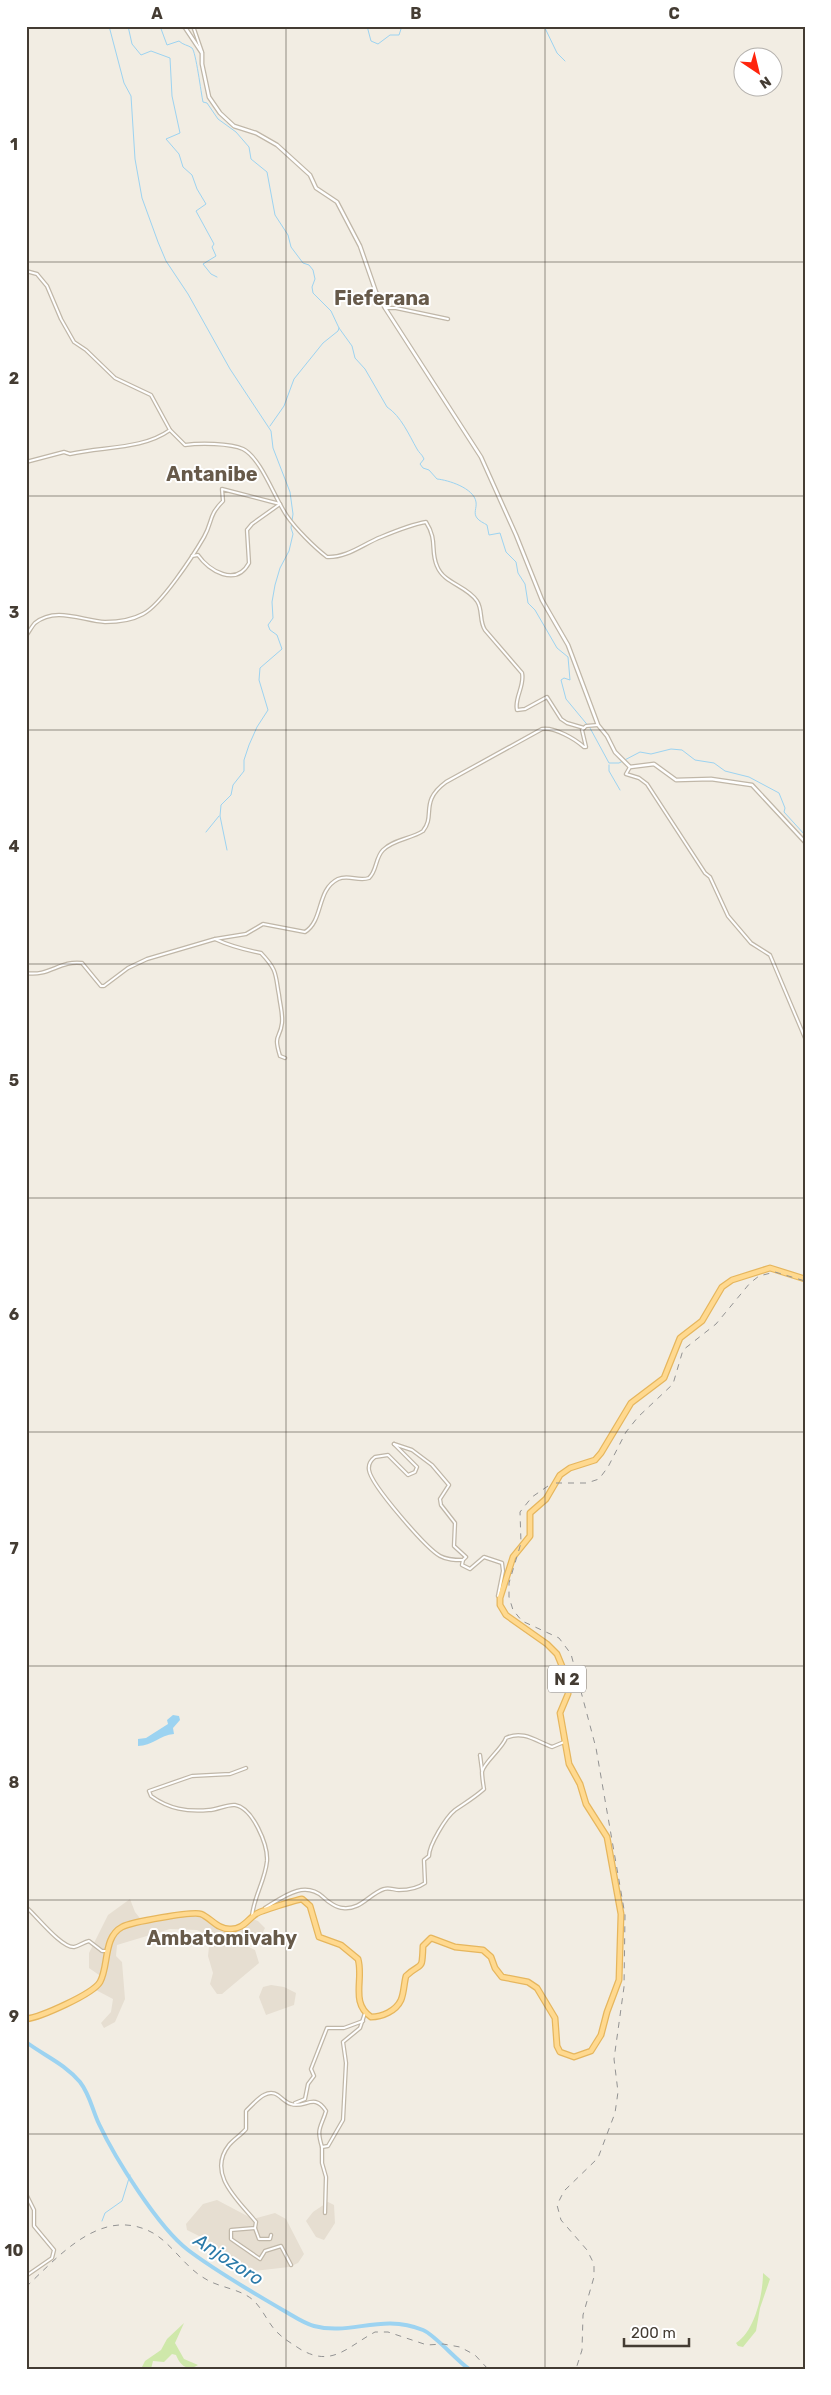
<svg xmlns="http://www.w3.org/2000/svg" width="831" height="2395" font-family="Rubik,sans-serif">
	<rect width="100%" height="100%" fill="#f2ede3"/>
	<g fill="#e6ded1">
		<polygon points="130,1899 135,1912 143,1922 199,1914 227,1929 237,1928 250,1918 258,1921 265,1928 262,1934 256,1934 246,1937 245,1945 255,1950 259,1963 222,1994 217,1994 210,1984 213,1973 208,1956 210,1937 197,1930 170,1929 117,1945 116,1956 122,1962 125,1999 115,2022 104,2028 101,2023 111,2012 113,1999 94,1989 102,1977 89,1968 89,1953 108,1915"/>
		<polygon points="271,1985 284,1987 296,1993 294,2005 266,2015 259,1997 263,1987"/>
		<polygon points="217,2200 253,2219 275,2213 286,2219 304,2254 298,2263 289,2267 254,2271 240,2264 203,2238 187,2230 186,2224 203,2204"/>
		<polygon points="328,2202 334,2205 335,2223 324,2240 316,2237 306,2221 313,2212"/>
	</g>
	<g fill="#cfe8aa">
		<path d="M763 2273 770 2279 760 2308 756 2331 743 2347 738 2346 736 2343C755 2331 763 2294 763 2273Z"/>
		<path d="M184 2323 175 2343 184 2359 198 2365C187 2372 180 2365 176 2355L172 2354 164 2362 153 2361 151 2369H141L145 2361 161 2350 167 2339Z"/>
	</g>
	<path fill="#9cd3f1" d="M173 1715 179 1716 180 1720 173 1728 174 1734C160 1735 152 1746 138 1746V1739L146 1738 168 1724 167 1720Z"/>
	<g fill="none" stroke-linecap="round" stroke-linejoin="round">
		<g stroke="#9cd3f1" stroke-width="1">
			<polyline points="109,26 124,83 131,96 135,159 142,198 158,242 166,261 188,294 230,369 271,431 273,448 290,492 293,514 291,528 293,534 289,551 280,568 275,585 272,602 273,618 268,625 270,630 277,635 282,649 260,668 259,680 268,710 257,727 249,745 244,760 244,771 233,785 231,795 221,805 220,816 227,850"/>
			<polyline points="120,26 124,26"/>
			<polyline points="128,26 132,44 141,55 151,51 170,58 172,96 180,133 166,139 179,154 183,167 192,175 197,189 206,204 196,211 214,244 212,247 216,256 203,264 211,274 217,277"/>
			<path d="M160 26 167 45 179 41C183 45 188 45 192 48 196 52 201 93 203 102L207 103 218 119 236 132 249 147 251 159 267 172 275 215 288 235 291 247 303 263 309 265 313 270 315 279 312 287 313 293 331 311 339 328 352 346 355 358 365 369 387 407C401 416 409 435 417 449 419 453 422 454 424 459L420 464 423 468 429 470 437 479C448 480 474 488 476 502 477 508 473 513 477 518 479 521 484 523 487 525L489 535 500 533 506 552 516 562 518 573 525 584 528 603 535 610 557 648 568 657 570 680 564 678 561 680 566 699 590 728 609 763H619L640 752 651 754 671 749 682 750 695 760 714 763 725 771 749 777 779 793 785 808 784 812 805 835"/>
			<polyline points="367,26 371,41 378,44 390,35 399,35 401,29 396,26"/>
			<polyline points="544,26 557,53 565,61"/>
			<polyline points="270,426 284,406 294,379 323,343 338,331 339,328"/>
			<polyline points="609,765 609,771 620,790"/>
			<polyline points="206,832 219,816"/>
			<polyline points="102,2221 105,2213 122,2201 130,2175"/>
		</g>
		<path stroke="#9cd3f1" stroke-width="4" d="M26 2042C45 2056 65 2064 80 2082 90 2095 92 2109 99 2124 115 2158 158 2227 188 2250 217 2272 249 2290 281 2309 292 2315 303 2323 314 2326 351 2336 381 2313 423 2330 435 2335 456 2360 469 2369"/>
		<g stroke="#c0b7a8" stroke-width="4.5">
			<g id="minor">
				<polyline points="60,26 67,26"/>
				<polyline points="193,26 202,52"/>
				<path d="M26 271 37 274 47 286 61 319 74 342 86 350 115 378 151 395 170 430 185 445C199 443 230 443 243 449 261 458 275 499 287 516 296 529 314 547 327 557 347 558 363 544 381 537 393 532 414 524 426 522 438 541 430 550 437 566 444 584 466 585 477 601 483 610 479 621 485 630L522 673C525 686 514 698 517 710L525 709 547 697 561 719 567 723 584 728"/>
				<polyline points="385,308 396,308 448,319"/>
				<path d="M26 462 64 452 70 454C103 446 142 450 170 430"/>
				<path d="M192 556 198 555C209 571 236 587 249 563L247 530 252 524 280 504"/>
				<path d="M26 636C29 632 32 626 35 623 56 606 83 621 105 622 118 622 132 620 143 614 161 605 193 556 204 537 213 521 208 516 223 501L222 489 280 504"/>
				<polyline points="630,767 626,774 639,778 647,784 705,873 710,877 728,916 751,943 770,955 805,1038"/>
				<path d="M215 939C230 946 246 950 261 953 278 971 275 974 279 995 280 1005 283 1013 282 1023 280 1040 273 1033 280 1056L285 1058"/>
				<path d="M26 973C49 977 60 960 82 963L101 986H104L128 968 147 959 215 939 246 934 263 924 305 932C324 920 316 890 338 879 349 874 358 882 369 878 377 871 375 858 383 850 394 839 411 839 423 831 436 815 419 802 446 782L542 729C555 727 575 739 584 747H586L582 730 586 726 598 725"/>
				<polyline points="394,1444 412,1450 432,1465 449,1485 440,1499 441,1505 455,1523 454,1546 466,1557 463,1560 462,1565 470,1569 484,1557 502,1563 503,1571 498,1596"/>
				<path d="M394 1444 417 1467 415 1472 408 1475 388 1455 375 1457C371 1460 368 1464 369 1470 371 1485 426 1548 440 1556 447 1560 455 1560 463 1560"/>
				<polyline points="480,1755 482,1770"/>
				<path d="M246 1768 230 1774 192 1776 149 1791 151 1796C169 1809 187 1812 209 1810 217 1810 227 1804 235 1805 253 1808 268 1845 267 1861 265 1881 254 1896 252 1916"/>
				<path d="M26 1907C36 1915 61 1948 74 1947 79 1946 84 1942 89 1941L102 1951H106"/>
				<path d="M265 1908C283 1897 304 1880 323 1897 328 1902 337 1908 343 1908 361 1910 369 1894 384 1889 389 1887 394 1890 399 1890 408 1890 418 1888 425 1883L424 1860 429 1856C429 1845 446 1817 455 1810 465 1803 474 1798 484 1789 483 1783 482 1777 482 1772 483 1763 502 1749 506 1738 523 1730 536 1741 552 1747L564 1742"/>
				<polyline points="295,2103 305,2099 308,2084 314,2076 311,2069 327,2028 344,2028 363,2021"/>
				<polyline points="322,2147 322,2163 326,2177 325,2213"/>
				<polyline points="26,2194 34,2210 34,2226 54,2250 52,2258 26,2276"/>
				<polyline points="255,2228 259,2239 270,2239 271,2235"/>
				<path d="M291 2265 281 2246 265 2251 260 2259 231 2239V2230L255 2228 256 2222C239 2201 206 2174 229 2145 234 2139 241 2135 246 2129V2111C251 2106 258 2098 264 2095 277 2088 281 2101 291 2104 305 2109 314 2092 326 2111 321 2128 316 2128 322 2147L328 2146 343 2120 346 2063 343 2042 360 2028 365 2013"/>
			</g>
		</g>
		<g stroke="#c0b7a8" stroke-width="5">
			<polyline id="tertiary" points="184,26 202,53 202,64 209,97 220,113 234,126 256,133 277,145 310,175 316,188 337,202 360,246 376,292 385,308 481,457 516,535 542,600 568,645 598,725 607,736 615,752 630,767 654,764 676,780 711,779 752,785 805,842"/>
		</g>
		<g stroke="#e6b65d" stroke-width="7">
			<path id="primary" d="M26 2019C41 2017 93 1994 100 1982 109 1966 103 1937 122 1927 131 1922 193 1911 201 1914 211 1918 218 1930 231 1929 243 1929 247 1920 256 1914 260 1911 296 1900 302 1899L310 1906 319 1937 341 1945 358 1959C364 1979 350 2003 371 2017 382 2017 396 2011 401 2000 404 1993 404 1983 406 1976 422 1961 422 1973 423 1946L431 1938 455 1947 483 1950 491 1957 495 1968 502 1977 528 1982 537 1988 555 2018 557 2046 560 2052 574 2057 591 2051 601 2035 607 2012 619 1980 621 1914 607 1837 586 1804 580 1784 569 1764 560 1713 568 1694 569 1683 557 1654 547 1644 506 1615 500 1605V1598L513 1557 530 1536V1513L546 1499 560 1475 570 1468 595 1460 601 1453 631 1403 664 1378 680 1338 702 1321 722 1287 732 1280 770 1268 805 1279"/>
		</g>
		<use href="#minor" stroke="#fff" stroke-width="2"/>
		<use href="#tertiary" stroke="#fff" stroke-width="2.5"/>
		<use href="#primary" stroke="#ffd98f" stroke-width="4.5"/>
		<g stroke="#939393" stroke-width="1" stroke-dasharray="6 6" stroke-linecap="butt">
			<polyline points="556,1483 587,1483 599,1479 608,1467 626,1432 638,1417 673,1384 683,1350 716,1324 750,1283 759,1276 775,1272 805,1281"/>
			<polyline points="548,1486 532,1497 520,1512 521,1543 509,1583 509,1597 513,1610 522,1621 559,1638 571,1654 596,1748 625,1915 624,1987 614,2059 618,2092 615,2113 598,2158 564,2191 557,2205 561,2220 587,2250 594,2264 594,2277 583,2315 582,2350 576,2369"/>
			<path d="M26 2287C59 2256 102 2205 153 2233 172 2244 185 2267 204 2278 219 2288 239 2288 253 2300 262 2308 267 2321 275 2330 282 2338 291 2343 300 2349 332 2368 347 2347 375 2332H388L427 2345 443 2344 460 2347 475 2355 488 2369"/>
		</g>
	</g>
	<path fill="none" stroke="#443c33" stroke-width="1" stroke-opacity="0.55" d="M286 26V2369M545 26V2369M26 262H805M26 496H805M26 730H805M26 964H805M26 1198H805M26 1432H805M26 1666H805M26 1900H805M26 2134H805"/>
	<g text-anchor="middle" stroke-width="4" stroke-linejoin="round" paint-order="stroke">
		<rect fill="#fff" stroke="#7c7670" stroke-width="1" x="548" y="1665.5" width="38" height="27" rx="4"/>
		<g font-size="16" font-weight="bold" fill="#443c33">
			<text x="567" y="1685">N 2</text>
		</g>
		<g font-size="19" font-style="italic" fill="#2a7aa9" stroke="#fff">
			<text transform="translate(229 2259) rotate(33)" y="7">Anjozoro</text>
		</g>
		<g font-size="20" font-weight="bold" fill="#675a4a" stroke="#fff">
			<text x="382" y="305">Fieferana</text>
			<text x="212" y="481">Antanibe</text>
			<text x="222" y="1945">Ambatomivahy</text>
		</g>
	</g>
	<rect width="831" height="2395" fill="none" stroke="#ffffff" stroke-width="55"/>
	<g transform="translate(758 72) rotate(145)"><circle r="24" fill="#ffffff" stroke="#b4b1ad"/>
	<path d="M0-4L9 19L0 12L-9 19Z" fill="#ff250d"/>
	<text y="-8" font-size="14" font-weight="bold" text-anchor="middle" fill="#443c33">N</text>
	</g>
	<path d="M624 2338v8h65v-8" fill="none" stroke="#443c33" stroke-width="2.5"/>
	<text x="631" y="2338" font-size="15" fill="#443c33" stroke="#ffffff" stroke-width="4" paint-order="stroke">200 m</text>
	<rect x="28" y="28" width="776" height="2340" fill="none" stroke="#443c33" stroke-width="2"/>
	<g font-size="16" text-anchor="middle" font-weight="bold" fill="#443c33">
		<text x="157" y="19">A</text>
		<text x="416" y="19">B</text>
		<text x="674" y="19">C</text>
		<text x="14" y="150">1</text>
		<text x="14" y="384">2</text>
		<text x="14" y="618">3</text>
		<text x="14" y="852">4</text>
		<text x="14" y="1086">5</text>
		<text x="14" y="1320">6</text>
		<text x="14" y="1554">7</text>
		<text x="14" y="1788">8</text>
		<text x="14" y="2022">9</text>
		<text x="14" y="2256">10</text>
	</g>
</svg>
